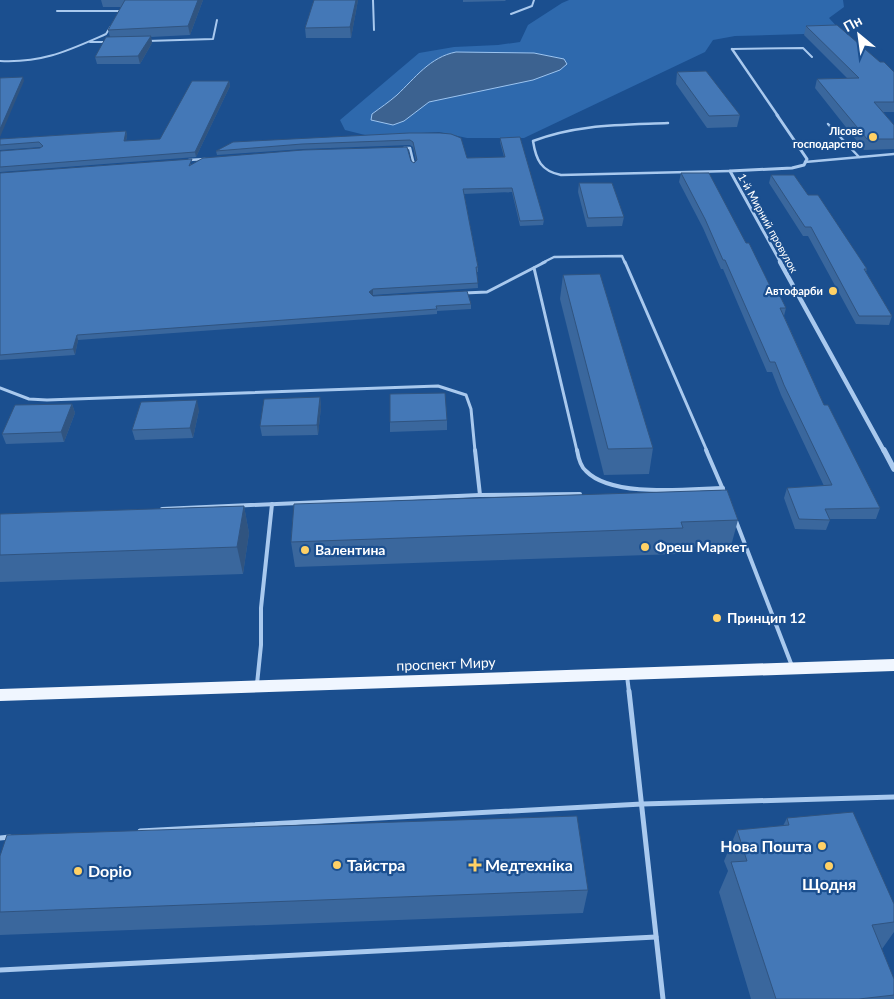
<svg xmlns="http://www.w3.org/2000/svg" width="894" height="999" font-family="Lato,sans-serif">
	<rect width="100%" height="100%" fill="#1b4f8f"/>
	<polygon fill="#2e69ad" points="569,0 843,0 844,7 829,18 841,31 837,33 735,36 713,40 705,52 524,138 467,138 439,132 369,136 345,130 340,120 419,53 454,47 498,45 520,42 528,25 562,3"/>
	<path fill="#3c6290" stroke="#9cc4f0" d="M456 52 534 53 564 59 567 64 560 70 533 80 429 102 404 121 393 125 371 120 372 114C380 108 389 102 397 95 415 78 430 57 456 52Z"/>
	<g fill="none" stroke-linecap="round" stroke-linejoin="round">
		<g stroke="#a9c9ee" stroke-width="2">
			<polyline points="373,0 374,30"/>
			<polyline points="57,11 120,11 119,14"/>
			<polyline points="511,14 532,6 534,0"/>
			<polyline points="147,41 213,39 217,20"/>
			<polyline points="90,42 108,42"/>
			<polyline points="732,49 803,48 812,57"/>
			<path d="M0 61C43 63 67 51 106 34L111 26"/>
		</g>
		<g stroke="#a9c9ee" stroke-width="2.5">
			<path d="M668 123C622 125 577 124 533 141 536 160 541 171 561 175L730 171"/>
			<polyline points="828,124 859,157"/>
			<polyline points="404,148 410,148 414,165"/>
			<polyline points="189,160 205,159"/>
			<polyline points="805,162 894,154"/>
			<polyline points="542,263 554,257 622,256 625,263"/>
		</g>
		<g stroke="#a9c9ee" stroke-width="3">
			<polyline points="625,262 707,451"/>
			<polyline points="534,268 577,451"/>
			<polyline points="464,293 487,292 545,262"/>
			<polyline points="0,388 29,399 47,400 438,386 466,395 471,409 475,451"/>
		</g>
		<g stroke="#a9c9ee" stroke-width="4">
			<polyline points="475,450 480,495"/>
			<path d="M577 450C578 456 581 467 586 471 612 498 688 489 723 488"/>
			<polyline points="706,450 725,494"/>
			<polyline points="162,509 480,495 580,494"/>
			<polyline points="736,521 792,666"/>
			<polyline points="627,676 629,692"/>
			<polyline points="257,684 261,645 261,608 272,504"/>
		</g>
		<g stroke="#a9c9ee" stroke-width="5">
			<polyline points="629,691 663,999"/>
			<polyline points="140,831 642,804 894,797"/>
			<polyline points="0,838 10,837"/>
			<polyline points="0,970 656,937"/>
		</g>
		<polyline stroke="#a9c9ee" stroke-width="2.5" points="732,49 778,116"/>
		<polyline stroke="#a9c9ee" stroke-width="3" points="777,115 807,159 804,165 792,168 730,171 781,263"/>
		<polyline stroke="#a9c9ee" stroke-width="4.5" points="780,262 884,451"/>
		<polyline stroke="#a9c9ee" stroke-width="5.5" points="884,450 894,469"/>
		<polygon fill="#f0f6ff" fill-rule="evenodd" points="894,659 894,671 0,701 0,689"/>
	</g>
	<g fill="#3a679d">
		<polygon points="101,0 203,0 190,35 151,37 152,43 140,64 97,64 95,57 110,37 108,30 121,7 103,7"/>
		<polygon points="358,0 351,38 306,38 305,28"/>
		<polygon points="463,0 506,0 505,1 463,2"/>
		<polygon points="806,26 880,62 894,72 894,112 883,112 894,125 894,149 864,150 815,88 817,79 847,78 804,35"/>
		<polygon points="677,72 740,115 737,127 707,128 676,84"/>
		<polygon points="229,81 230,86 196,157 0,172 0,151 40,148 41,147 0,150 0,139 126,131 127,136 126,141 160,139"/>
		<polygon points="409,133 467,158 504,157 500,142 500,138 544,220 543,225 520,226 512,192 464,194 478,267 478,272 477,272 478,288 373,295 372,295 373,296 471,304 471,309 437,311 437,314 78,340 75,355 0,360 0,173 193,164 411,161 414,163 416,161 413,147 410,145 303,149 217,155 216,151"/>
		<polygon points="681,173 746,243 771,288 786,308 784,316 824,405 880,508 876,519 830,519 830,520 826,530 795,529 784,498 787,488 824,486 781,395 772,372 767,372 723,269 721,269 703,228 679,182"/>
		<polygon points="771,175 808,195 867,269 866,272 892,316 889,325 856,324 808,236 803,236 769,183"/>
		<polygon points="579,183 624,217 622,226 587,227 578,192"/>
		<polygon points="563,275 653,448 649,474 604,475 560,299"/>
		<polygon points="320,397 321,407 318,435 262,436 260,426"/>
		<polygon points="72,404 75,413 64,442 6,444 2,434"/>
		<polygon points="199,410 193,438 135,440 132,430"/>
		<polygon points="447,420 447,430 390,432 390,422"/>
		<polygon points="294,504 738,520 731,546 678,547 677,554 295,567 291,542"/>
		<polygon points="244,506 249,533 243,574 0,582 0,514"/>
		<polygon points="787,818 894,904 894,932 882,949 894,979 894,999 751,999 719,892 728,871 724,861 737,830 783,826"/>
		<polygon points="0,856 588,890 583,913 0,935"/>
	</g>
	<g fill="#305480">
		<polygon points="198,0 203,0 190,35 188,26"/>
		<polygon points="356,0 358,0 351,38 350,27"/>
		<polygon points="151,36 152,43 140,64 138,56"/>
		<polygon points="23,77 24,81 0,137 0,129"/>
		<polygon points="229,81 230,86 196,157 195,152"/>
		<polygon points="126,131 127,136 125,146 124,141"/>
		<polygon points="373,289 373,295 370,298 369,292"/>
		<polygon points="77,335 78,340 75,355 73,349"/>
		<polygon points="320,397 321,407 318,435 317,425"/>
		<polygon points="197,400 199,410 193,438 190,428"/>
		<polygon points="72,404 75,413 64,442 61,432"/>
		<polygon points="244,506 249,533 243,574 237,547"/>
	</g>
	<g fill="#4478b7" stroke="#305480">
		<polygon points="125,0 198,0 188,26 108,30"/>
		<polygon points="314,0 356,0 350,27 305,28"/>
		<polygon points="837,25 880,62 884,62 894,72 894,102 874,102 894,125 894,139 867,139 817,79 859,78 806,26"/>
		<polygon points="151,36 138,56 95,57 106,37"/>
		<polygon points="706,71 740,115 709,116 677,72"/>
		<polygon points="23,77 0,129 0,78"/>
		<polygon points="192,81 229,81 195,152 0,167 0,151 40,148 43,146 39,142 0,145 0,139 126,131 124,141 160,139"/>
		<polygon points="409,133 440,133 451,134 461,138 467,158 505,157 500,138 520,137 544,220 520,221 512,188 463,189 478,267 476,267 478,283 373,289 369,292 373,296 467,291 471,304 436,306 437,309 77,335 73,349 0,355 0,173 192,159 189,166 203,158 303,150 407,147 411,161 414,163 417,160 413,142 410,140 302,144 216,151 233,142"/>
		<polygon points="681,173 709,173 746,243 749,243 771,288 776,288 786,308 780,308 824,405 828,405 880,508 825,509 830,520 799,519 787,488 832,485 784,385 775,362 770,362 725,260 723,260 705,219"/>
		<polygon points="771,175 794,175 808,195 818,195 867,269 864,269 892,316 859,316 811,227 805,227"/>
		<polygon points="579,183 612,183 624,217 588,218"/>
		<polygon points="600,274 653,448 608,449 563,275"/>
		<polygon points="445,393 447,420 390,422 390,394"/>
		<polygon points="320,397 317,425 260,426 264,399"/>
		<polygon points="197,400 190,428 132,430 141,402"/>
		<polygon points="72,404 61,432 2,434 15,405"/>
		<polygon points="727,490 738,520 681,522 683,528 291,542 294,504"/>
		<polygon points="244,506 237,547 0,555 0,514"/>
		<polygon points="853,812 894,904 894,922 872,925 894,979 894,995 859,999 776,999 731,862 747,861 737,830 789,825 787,818"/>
		<polygon points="577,816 588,890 0,912 0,856 7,835"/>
	</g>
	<g fill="#ffd166" stroke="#1b4f8f" stroke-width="2">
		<circle cx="873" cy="137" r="5"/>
		<circle cx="833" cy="291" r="5"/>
		<circle cx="645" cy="547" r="5"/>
		<circle cx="305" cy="550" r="5"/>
		<circle cx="717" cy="618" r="5"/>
		<circle cx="822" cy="846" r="5"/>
		<circle cx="337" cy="865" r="5"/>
		<path d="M472.5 857.5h5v5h5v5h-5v5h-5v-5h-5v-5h5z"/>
		<circle cx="829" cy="866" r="5"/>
		<circle cx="78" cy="871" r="5"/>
	</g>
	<g text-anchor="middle" stroke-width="4.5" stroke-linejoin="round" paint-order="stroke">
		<g font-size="11" font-weight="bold" fill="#fff" stroke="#1b4f8f" text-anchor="end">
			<text x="863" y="135">Лісове<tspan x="863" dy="13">господарство</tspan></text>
			<text x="823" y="295">Автофарби</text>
		</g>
		<g font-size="11" fill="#fff" stroke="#1b4f8f">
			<text transform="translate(768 223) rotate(61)" y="4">1-й Мирний провулок</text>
		</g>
		<g font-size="14" font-weight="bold" fill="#fff" stroke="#1b4f8f" text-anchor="start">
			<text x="655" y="552">Фреш Маркет</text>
			<text x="315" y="555">Валентина</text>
			<text x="727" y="623">Принцип 12</text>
		</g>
		<g font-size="14" fill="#fff" stroke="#1b4f8f">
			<text transform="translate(446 664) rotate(-2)" y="5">проспект Миру</text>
		</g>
		<g font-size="16" font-weight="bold" fill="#fff" stroke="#1b4f8f" text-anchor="start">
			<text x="812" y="852" text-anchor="end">Нова Пошта</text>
			<text x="347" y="871">Тайстра</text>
			<text x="485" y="871">Медтехніка</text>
			<text x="88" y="877">Dopio</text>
			<text x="829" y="890" text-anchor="middle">Щодня</text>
		</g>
	</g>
	<g transform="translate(859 35) rotate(331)" stroke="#1b4f8f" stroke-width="4" paint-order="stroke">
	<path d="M0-4L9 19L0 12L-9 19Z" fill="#ffffff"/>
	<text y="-8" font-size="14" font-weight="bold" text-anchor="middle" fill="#ffffff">Пн</text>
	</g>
</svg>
